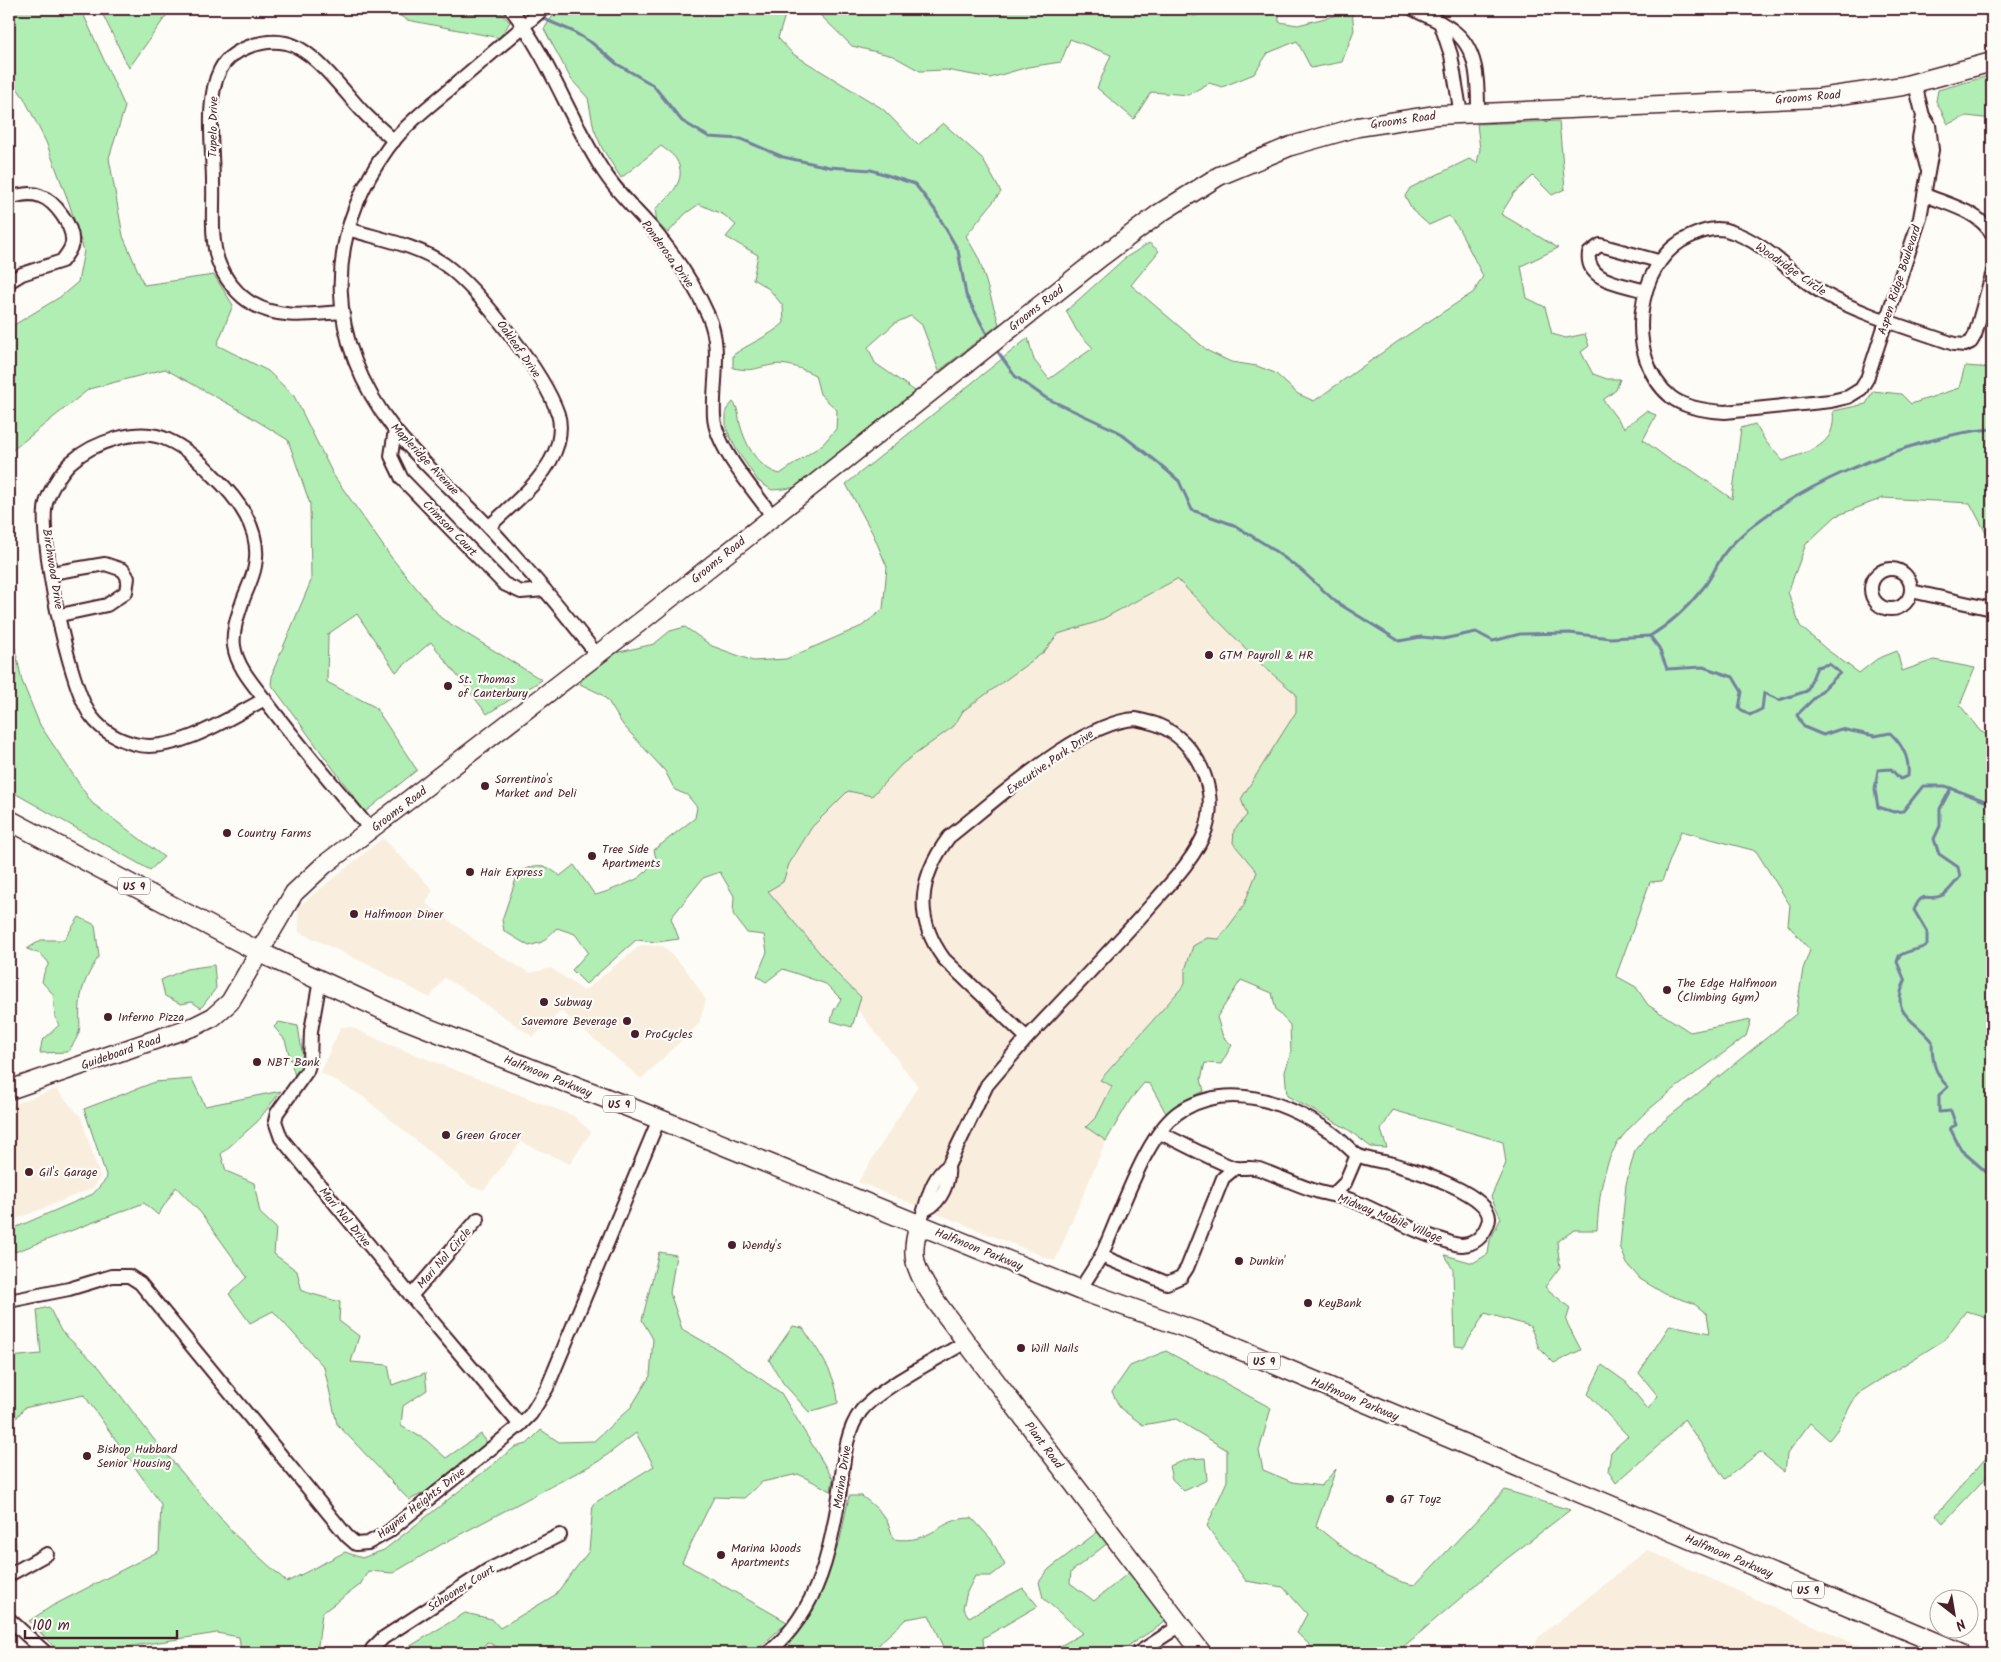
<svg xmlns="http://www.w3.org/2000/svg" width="2001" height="1662" font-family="Kalam,sans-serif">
	<rect width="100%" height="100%" fill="#fdfcf7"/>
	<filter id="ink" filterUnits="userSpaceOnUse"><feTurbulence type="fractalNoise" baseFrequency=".02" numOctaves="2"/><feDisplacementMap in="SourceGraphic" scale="10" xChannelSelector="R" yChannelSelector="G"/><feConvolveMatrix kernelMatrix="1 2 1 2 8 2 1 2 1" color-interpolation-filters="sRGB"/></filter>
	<g filter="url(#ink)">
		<g fill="#f9eedd">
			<polygon points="1177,579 1263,666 1296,694 1296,712 1276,745 1247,815 1234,830 1233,843 1257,872 1243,907 1219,939 1207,938 1185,970 1185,984 1100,1079 1113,1086 1097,1116 1086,1127 1106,1141 1055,1261 858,1182 918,1086 857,1009 860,996 840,977 768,891 783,881 789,864 812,827 848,791 888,777 902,764 954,726 963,711 1044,652 1058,634 1097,622"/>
			<polygon points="383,838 433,890 426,903 482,945 530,973 551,968 584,991 641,945 663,946 685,968 706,1000 699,1024 641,1079 561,1011 533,1037 462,988 444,978 430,998 367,964 299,932 298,907"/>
			<polygon points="341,1027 351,1027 388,1044 574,1116 591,1132 570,1164 521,1142 484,1190 472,1187 362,1096 320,1072"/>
			<polygon points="56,1089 81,1117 100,1177 93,1188 9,1222 9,1106"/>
			<polygon points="1647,1550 1875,1653 1530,1653 1539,1637"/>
		</g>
		<g fill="#b0eeb4" stroke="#7d8670">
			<polygon points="9,9 81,9 125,107 109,158 123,236 144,285 214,275 233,305 217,345 268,371 294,396 334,476 391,557 441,618 542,680 487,714 431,642 396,672 357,614 328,634 327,682 375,707 417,770 365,812 271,684 273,671 311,581 310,504 288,440 236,408 165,369 89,389 9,453 9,328 60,297 78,282 84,251 69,203 46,142 24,98 9,77"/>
			<polygon points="100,9 171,9 129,68"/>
			<polygon points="389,9 496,9 510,22 500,38 407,20"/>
			<path d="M561 9H787L778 38 793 54 883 109 918 145 943 123 982 158 1001 192 966 236 979 259 999 324 939 371 922 325 911 316 895 323 868 347 875 363 915 391 886 418 797 487 784 489 772 490 758 481 736 449 726 428V410L733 402C739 409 738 415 740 424 746 446 758 468 780 474L823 444 836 429 837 410 820 394 815 375C803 369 786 362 772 365 754 368 754 372 733 368V355C750 343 768 337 784 323L783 306 769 289 753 279 758 255 726 237 736 225 724 215 699 204 685 214 668 233 657 223 655 209C669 197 689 180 676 159 673 154 666 150 661 146L621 178 602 148 594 129 588 98 571 79 544 29 552 17Z"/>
			<polygon points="814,9 1190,9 1193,16 1216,12 1221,9 1279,9 1279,22 1298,25 1352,11 1354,30 1342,62 1311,68 1297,41 1268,53 1254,74 1222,87 1209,83 1188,95 1151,92 1134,119 1097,88 1111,55 1070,39 1061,62 1028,67 990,78 946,70 920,71 893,56 852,46"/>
			<polygon points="1992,75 1992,119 1967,116 1948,124 1936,101 1938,90"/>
			<path d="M1559 121 1565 189 1552 195 1533 176 1514 193 1501 214 1558 248 1521 266 1527 298 1545 307 1552 334 1566 338 1585 334 1589 346 1581 352 1593 374 1607 379H1620L1616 390 1603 400 1624 428 1646 411 1656 415 1643 440 1670 460 1690 469 1732 499 1741 428 1755 424 1766 442 1783 461C1810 450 1837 447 1833 411L1866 404 1873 391 1901 394 1911 404 1959 388 1965 366 1992 368V535L1986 533 1970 503 1883 498 1836 516 1806 544 1788 592 1800 626 1826 649 1859 673 1877 659 1897 651 1902 671 1934 660 1975 668 1960 705 1980 731 1992 738V1320L1966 1311 1944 1340 1857 1394 1837 1430 1829 1440 1810 1423 1787 1454 1785 1472 1760 1452 1725 1479 1684 1419 1666 1439 1616 1483 1608 1471 1611 1452 1628 1436 1588 1394 1602 1365 1626 1382 1648 1409 1658 1396 1639 1373 1670 1325 1710 1333 1707 1314 1693 1303 1665 1294 1640 1279 1627 1264 1620 1246 1626 1184 1635 1150 1649 1133 1796 1014 1803 969 1810 950 1788 925 1790 905 1756 851 1681 831 1662 881 1650 882 1616 976 1636 987 1648 1005 1690 1032 1751 1020 1746 1036C1709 1066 1642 1106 1617 1144 1601 1169 1599 1202 1597 1230H1574L1557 1242 1560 1267 1545 1287 1570 1308 1566 1321 1581 1350 1554 1363 1539 1348 1530 1326 1485 1313 1464 1347 1455 1346 1453 1270 1445 1255 1473 1263 1488 1254 1490 1240 1501 1218 1491 1197 1506 1163 1503 1142 1393 1110 1381 1130 1387 1148 1371 1147 1346 1128 1287 1096 1285 1072 1291 1053 1290 1025 1276 1010 1272 993 1241 980 1217 1017 1223 1037 1232 1045 1221 1064 1205 1063 1201 1079 1204 1091 1185 1101 1167 1115 1150 1084 1144 1083 1130 1100 1106 1141 1086 1127 1097 1116 1112 1086 1100 1080 1185 984V970L1193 946 1207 938 1219 939 1243 907 1257 872 1233 843 1234 830 1247 815 1241 799 1296 712V694L1263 666 1177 579 1097 622 1058 634 1044 652 963 711 954 726 902 764 872 796 848 791 812 827 789 864 783 882 768 891 840 977 861 997 852 1027 831 1021 834 1010 841 999 826 984 783 969 766 982 757 976 767 952 764 935 747 933 733 914 734 896 720 872 703 878 671 918 679 939 657 942 636 940 586 984 572 970 588 952 575 934 557 928 542 942 529 946 504 931 502 920 518 873C538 863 542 862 560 876L574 865 595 895C602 894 635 881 640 877 646 872 651 865 656 859L654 850 695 818 697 807 687 795 675 790 665 771 623 725 608 701 601 694 580 684 582 679 615 653 654 644 670 631 685 627 712 646 753 661 786 659 862 626 883 609 887 567 873 534 846 484 1028 338 1034 360 1049 379 1093 348 1077 331 1066 311 1125 258 1149 243 1159 251 1131 285 1208 351 1231 362 1257 366 1275 373 1298 394 1314 401 1400 340 1474 292 1483 276 1459 229 1449 216 1429 225 1413 211 1405 196 1410 188 1469 159 1477 163 1480 149 1477 124Z"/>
			<polygon points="9,620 22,681 40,725 92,803 164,857 150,870 9,790"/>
			<path d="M79 917 95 925 99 956C90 971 81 985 80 1004 78 1031 85 1027 68 1052L40 1053 42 1041 59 1025 55 1017 53 994 42 982 44 973 49 963 41 954 27 949 41 940H64Z"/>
			<polygon points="214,965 216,988 201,1008 192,1002 181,1004 165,996 161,980 186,969"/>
			<polygon points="279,1022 298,1026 304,1064 295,1076 285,1040 274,1027"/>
			<polygon points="192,1079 205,1106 281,1091 257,1122 221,1154 226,1171 254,1183 260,1213 276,1228 274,1254 297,1271 302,1291 340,1302 339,1321 359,1336 351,1362 388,1365 392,1385 425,1373 427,1390 403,1406 401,1426 426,1440 446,1458 481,1434 487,1442 424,1493 409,1500 337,1424 324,1367 273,1311 250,1323 229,1294 247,1277 201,1213 176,1187 158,1215 144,1203 15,1252 10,1230 93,1194 107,1178 84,1109 155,1082"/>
			<polygon points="659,1252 676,1255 670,1293 682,1329 722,1352 781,1393 833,1479 831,1491 798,1474 762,1482 744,1498 714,1497 682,1562 787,1622 756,1651 743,1646 734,1653 509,1653 487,1642 479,1653 399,1653 465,1613 492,1619 500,1628 555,1595 589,1551 593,1504 654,1466 636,1433 599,1461 442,1544 393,1573 368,1571 360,1585 322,1613 317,1653 241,1653 239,1637 217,1633 88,1653 60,1653 29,1621 52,1606 159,1551 161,1504 84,1395 24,1408 9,1428 16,1546 9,1551 9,1357 41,1354 37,1310 49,1307 61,1331 99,1367 152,1437 235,1535 287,1582 345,1552 362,1558 384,1550 515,1447 527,1444 541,1430 559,1442 594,1441 631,1407 650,1376 653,1339 642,1320"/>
			<path d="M793 1326 803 1328C818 1351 837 1375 838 1403L809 1412 783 1383 769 1360Z"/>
			<path d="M1166 1351 1271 1408 1259 1451 1263 1470 1292 1482 1321 1486 1336 1469 1316 1526C1340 1546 1385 1581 1415 1585L1505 1490 1570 1510 1505 1560 1396 1653H1318L1297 1633 1307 1614 1283 1587 1246 1581 1207 1526 1227 1481V1450L1176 1419 1143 1425 1120 1408 1112 1392 1130 1366Z"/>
			<polygon points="1992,1451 1992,1471 1943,1523 1936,1515"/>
			<polygon points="1205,1458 1207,1480 1184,1491 1172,1479 1169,1466 1189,1459"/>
			<path d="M849 1496H862C879 1510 889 1517 893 1539 933 1545 938 1518 972 1518L991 1539 1005 1565 991 1576H975L967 1592 963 1608 969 1617 1023 1588 1038 1606 983 1638 984 1653H947L929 1615 906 1619 882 1641 873 1653H778L813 1611 840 1540Z"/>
			<polygon points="1100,1530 1109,1542 1071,1572 1070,1583 1094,1601 1132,1570 1170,1619 1117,1653 1048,1653 1083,1633 1043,1598 1039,1582 1049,1569"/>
		</g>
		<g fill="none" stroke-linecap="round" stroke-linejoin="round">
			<g stroke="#76809f" stroke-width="3">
				<polyline points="426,9 477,13 503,12"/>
				<polyline points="523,11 528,12"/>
				<polyline points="544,19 572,31 592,43 617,64 653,85 682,121 709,137 741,139 783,157 829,167 871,170 915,184 935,210 958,250 966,295 989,338"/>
				<path d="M995 348 1015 376 1046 398 1117 431 1156 461 1179 481 1192 510 1234 525 1268 546 1301 570 1336 602 1399 641 1421 637 1443 639 1476 632 1493 641 1520 634 1570 633 1610 638 1650 636 1659 648 1667 669 1703 667 1733 677 1742 692 1739 708 1750 715 1762 709 1764 693 1779 700 1807 691 1817 667 1829 664 1840 673 1797 715 1804 727 1823 735 1841 729 1875 736 1890 733C1903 745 1910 758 1908 776L1900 779 1891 769 1878 770 1875 790 1878 807 1894 812 1903 811 1923 786H1945L1985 801 1992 802"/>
				<path d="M1650 636C1670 624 1688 607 1703 588 1713 577 1717 561 1727 550 1777 491 1917 434 1992 429"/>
				<path d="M1951 788 1940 809V826L1934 839 1939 854 1958 867 1960 877C1955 882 1949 892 1943 895 1928 903 1923 888 1914 910L1927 932V945C1917 951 1908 950 1899 956L1897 962 1905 981C1889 1015 1915 1019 1932 1041 1932 1060 1934 1073 1948 1087L1939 1095V1112L1951 1111 1956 1125 1950 1128 1961 1150 1992 1177"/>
			</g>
			<g stroke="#4a1f2b" stroke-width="16">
				<g id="street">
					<path d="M511 9C548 56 568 115 600 166 614 189 633 207 651 227 673 253 695 285 708 315 723 348 712 383 714 417 716 448 754 490 773 517"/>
					<path d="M543 9C513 36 481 62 450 89 428 107 405 125 388 148 322 240 326 341 394 429 421 463 458 494 488 526 526 567 563 610 597 655"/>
					<path d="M1413 9C1425 16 1439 20 1451 29 1479 48 1478 83 1478 114"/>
					<polyline points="1440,22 1451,55 1461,115"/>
					<polyline points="1915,84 1923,116 1919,138 1927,168"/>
					<path d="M1923 116 1929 125 1932 150 1920 218 1867 379 1861 389 1848 397 1831 401 1725 412C1707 411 1685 408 1671 397 1624 359 1634 262 1689 237 1704 230 1717 226 1732 232 1768 244 1791 275 1823 293 1862 315 1912 329 1954 344L1965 345 1971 342 1975 335 1992 275"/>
					<path d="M1925 195C1949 205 1978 211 1992 234"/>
					<path d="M9 198C19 195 30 192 40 196 55 201 74 227 72 243 71 250 66 255 62 261L22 274 9 282"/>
					<path d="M348 229C380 239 417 245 444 264 479 289 544 373 558 414 561 423 560 434 558 443 548 478 513 503 489 527"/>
					<path d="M1645 291C1624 284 1585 282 1589 253L1600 245 1658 261"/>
					<path d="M342 312C312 314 280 320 253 304 238 296 224 278 218 261 210 235 214 209 213 182 213 150 205 99 220 70 230 49 264 38 286 43 315 49 345 94 366 115 375 124 385 132 394 141"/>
					<polyline points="395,430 391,456 402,479 504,584 521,592 545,590"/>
					<circle cx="1891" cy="589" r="20"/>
					<polyline points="51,573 105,564 123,570 128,578 126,592 107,605 60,615"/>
					<polyline points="1911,591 1992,609"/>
					<path d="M265 699C231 717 178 752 139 745 119 741 103 732 91 716 69 687 38 538 46 503 50 490 60 473 70 463 93 442 139 426 168 440 184 447 201 462 213 475 238 499 262 530 255 566 253 578 247 589 243 600 238 615 232 631 234 646 237 667 253 684 265 700 299 745 335 787 371 830"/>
					<path d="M1136 719C1143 721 1151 722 1158 725 1197 741 1219 789 1206 829 1197 857 1166 888 1146 911 1107 954 1067 996 1027 1038L944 959C913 917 919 877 949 837 994 802 1081 721 1136 719Z"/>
					<polyline points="320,980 311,1031 310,1062 307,1071 277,1113 275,1121 281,1138 411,1296 520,1425"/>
					<polyline points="1333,1195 1345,1183 1357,1155"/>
					<path d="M927 1209C941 1202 950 1182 948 1166"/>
					<path d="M919 1224C928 1205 928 1180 948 1166L987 1085 1027 1038"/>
					<polyline points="1101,1256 1167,1283 1181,1277 1187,1268 1223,1178 1235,1168"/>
					<path d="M1080 1290C1087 1278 1096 1266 1102 1254 1120 1216 1146 1131 1182 1110 1232 1081 1285 1102 1329 1131 1339 1137 1351 1151 1357 1155 1367 1160 1382 1161 1393 1164 1413 1170 1499 1196 1488 1223 1484 1235 1476 1244 1462 1245 1454 1245 1447 1241 1440 1239 1408 1230 1381 1211 1351 1200 1340 1196 1330 1195 1319 1192 1298 1186 1279 1176 1259 1169 1250 1166 1240 1170 1232 1167 1207 1157 1184 1144 1160 1133"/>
					<polyline points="411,1296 478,1219"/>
					<polyline points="9,1301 69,1289 112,1276 129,1276 140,1283 347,1536 356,1544 368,1543 388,1532 520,1425 531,1414 547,1388 659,1119"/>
					<polyline points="9,1575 47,1554"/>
					<polyline points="9,1619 46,1653"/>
					<polyline points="372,1653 372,1649 383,1638 488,1570 560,1535"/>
					<path d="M768 1653C820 1610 832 1546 841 1483 844 1458 846 1431 861 1411 878 1389 940 1357 966 1342"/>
					<polyline points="1138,1653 1181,1625"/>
				</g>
			</g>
			<g stroke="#4a1f2b" stroke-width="21">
				<g id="secondary">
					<polyline points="9,1090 195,1026 213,1017 230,1002 294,893 324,865 644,619 1101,257 1160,213 1219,176 1291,146 1358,127 1436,115 1819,98 1903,86 1992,62"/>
					<path d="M919 1224C916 1236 913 1247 915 1259 919 1285 951 1320 966 1342L1202 1653"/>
				</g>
			</g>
			<g stroke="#4a1f2b" stroke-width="22">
				<polyline id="primary" points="9,820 259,952 399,1017 659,1119 1080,1290 1198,1332 1961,1653"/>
			</g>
			<use href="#street" stroke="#fdfcf7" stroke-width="12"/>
			<use href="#secondary" stroke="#fdfcf7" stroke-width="18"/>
			<use href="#primary" stroke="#fdfcf7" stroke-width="19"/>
		</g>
	</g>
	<g fill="#4a1f2b" stroke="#fdfcf7" stroke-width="2">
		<circle cx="1209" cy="655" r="5"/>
		<circle cx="448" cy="686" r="5"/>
		<circle cx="485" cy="786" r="5"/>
		<circle cx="227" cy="833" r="5"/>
		<circle cx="592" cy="856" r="5"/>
		<circle cx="470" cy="872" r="5"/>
		<circle cx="354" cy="914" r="5"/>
		<circle cx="1667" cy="990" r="5"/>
		<circle cx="544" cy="1002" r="5"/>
		<circle cx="108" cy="1017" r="5"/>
		<circle cx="627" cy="1021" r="5"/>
		<circle cx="635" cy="1034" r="5"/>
		<circle cx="257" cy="1062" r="5"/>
		<circle cx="446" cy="1135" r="5"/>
		<circle cx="29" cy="1172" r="5"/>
		<circle cx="732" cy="1245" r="5"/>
		<circle cx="1239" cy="1261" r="5"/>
		<circle cx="1308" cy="1303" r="5"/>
		<circle cx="1021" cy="1348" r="5"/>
		<circle cx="87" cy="1456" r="5"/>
		<circle cx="1390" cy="1499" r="5"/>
		<circle cx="721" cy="1555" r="5"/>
	</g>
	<g text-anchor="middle" stroke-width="4.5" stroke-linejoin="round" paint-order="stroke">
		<g fill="#fdfcf7" stroke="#806168" stroke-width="1">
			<rect x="118" y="877.5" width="32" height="17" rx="4"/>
			<rect x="603" y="1095.5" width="32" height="17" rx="4"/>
			<rect x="1248" y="1352.5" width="32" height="17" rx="4"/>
			<rect x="1792" y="1581.5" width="32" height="17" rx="4"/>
		</g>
		<g font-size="11" font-weight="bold" fill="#4a1f2b">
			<text x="134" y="890">US 9</text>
			<text x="619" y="1108">US 9</text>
			<text x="1264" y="1365">US 9</text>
			<text x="1808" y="1594">US 9</text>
		</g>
		<g font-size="12" fill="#4a1f2b" stroke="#fdfcf7">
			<text transform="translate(1808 97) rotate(-5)" y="4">Grooms Road</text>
			<text transform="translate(1403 120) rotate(-8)" y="4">Grooms Road</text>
			<text transform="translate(213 127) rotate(-89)" y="4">Tupelo Drive</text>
			<text transform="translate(668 254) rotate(54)" y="4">Ponderosa Drive</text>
			<text transform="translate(1791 269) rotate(35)" y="4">Woodridge Circle</text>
			<text transform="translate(1899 280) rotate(-72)" y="4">Aspen Ridge Boulevard</text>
			<text transform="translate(1036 308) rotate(-38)" y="4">Grooms Road</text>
			<text transform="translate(519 349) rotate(55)" y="4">Oakleaf Drive</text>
			<text transform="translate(425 459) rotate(47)" y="4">Mapleridge Avenue</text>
			<text transform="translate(450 528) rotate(46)" y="4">Crimson Court</text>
			<text transform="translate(718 560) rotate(-39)" y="4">Grooms Road</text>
			<text transform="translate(53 569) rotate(81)" y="4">Birchwood Drive</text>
			<text transform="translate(1050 762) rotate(-35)" y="4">Executive Park Drive</text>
			<text transform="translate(399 809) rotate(-37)" y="4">Grooms Road</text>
			<text transform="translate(121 1052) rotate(-19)" y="4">Guideboard Road</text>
			<text transform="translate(548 1076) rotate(22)" y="4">Halfmoon Parkway</text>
			<text transform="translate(345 1217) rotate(50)" y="4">Mari Nol Drive</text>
			<text transform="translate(1390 1218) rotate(22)" y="4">Midway Mobile Village</text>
			<text transform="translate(979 1249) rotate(22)" y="4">Halfmoon Parkway</text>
			<text transform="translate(444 1258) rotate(-49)" y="4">Mari Nol Circle</text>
			<text transform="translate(1355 1399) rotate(23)" y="4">Halfmoon Parkway</text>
			<text transform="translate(1044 1445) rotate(53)" y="4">Plant Road</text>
			<text transform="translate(842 1477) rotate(-81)" y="4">Marina Drive</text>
			<text transform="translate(421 1503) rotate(-38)" y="4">Hayner Heights Drive</text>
			<text transform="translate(1729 1556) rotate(23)" y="4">Halfmoon Parkway</text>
			<text transform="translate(461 1588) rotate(-32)" y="4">Schooner Court</text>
		</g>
		<g font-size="12" fill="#4a1f2b" stroke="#fdfcf7" text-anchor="start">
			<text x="1219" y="659">GTM Payroll &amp; HR</text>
			<text x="458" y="683">St. Thomas<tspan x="458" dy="14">of Canterbury</tspan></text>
			<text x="495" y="783">Sorrentino's<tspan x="495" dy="14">Market and Deli</tspan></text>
			<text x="237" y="837">Country Farms</text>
			<text x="602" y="853">Tree Side<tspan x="602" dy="14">Apartments</tspan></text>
			<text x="480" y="876">Hair Express</text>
			<text x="364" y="918">Halfmoon Diner</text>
			<text x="1677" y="987">The Edge Halfmoon<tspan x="1677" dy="14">(Climbing Gym)</tspan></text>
			<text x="554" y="1006">Subway</text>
			<text x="118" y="1021">Inferno Pizza</text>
			<text x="617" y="1025" text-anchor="end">Savemore Beverage</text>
			<text x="645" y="1038">ProCycles</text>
			<text x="267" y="1066">NBT Bank</text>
			<text x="456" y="1139">Green Grocer</text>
			<text x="39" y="1176">Gil's Garage</text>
			<text x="742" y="1249">Wendy's</text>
			<text x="1249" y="1265">Dunkin'</text>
			<text x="1318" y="1307">KeyBank</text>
			<text x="1031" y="1352">Will Nails</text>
			<text x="97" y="1453">Bishop Hubbard<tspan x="97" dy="14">Senior Housing</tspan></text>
			<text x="1400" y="1503">GT Toyz</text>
			<text x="731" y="1552">Marina Woods<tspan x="731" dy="14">Apartments</tspan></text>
		</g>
	</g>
	<rect width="2001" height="1662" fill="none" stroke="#fdfcf7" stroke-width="30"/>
	<rect x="15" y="15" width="1971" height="1632" fill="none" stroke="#4a1f2b" stroke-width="2" filter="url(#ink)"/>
	<g transform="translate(1954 1614) rotate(149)"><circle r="24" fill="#fdfcf7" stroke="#b5a4a5"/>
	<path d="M0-4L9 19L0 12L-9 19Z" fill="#4a1f2b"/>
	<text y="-8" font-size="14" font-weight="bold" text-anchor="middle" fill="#4a1f2b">N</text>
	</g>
	<path d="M25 1630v8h152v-8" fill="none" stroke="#4a1f2b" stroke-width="2.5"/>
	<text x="32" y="1630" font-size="15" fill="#4a1f2b" stroke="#fdfcf7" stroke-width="4" paint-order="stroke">100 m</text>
</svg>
